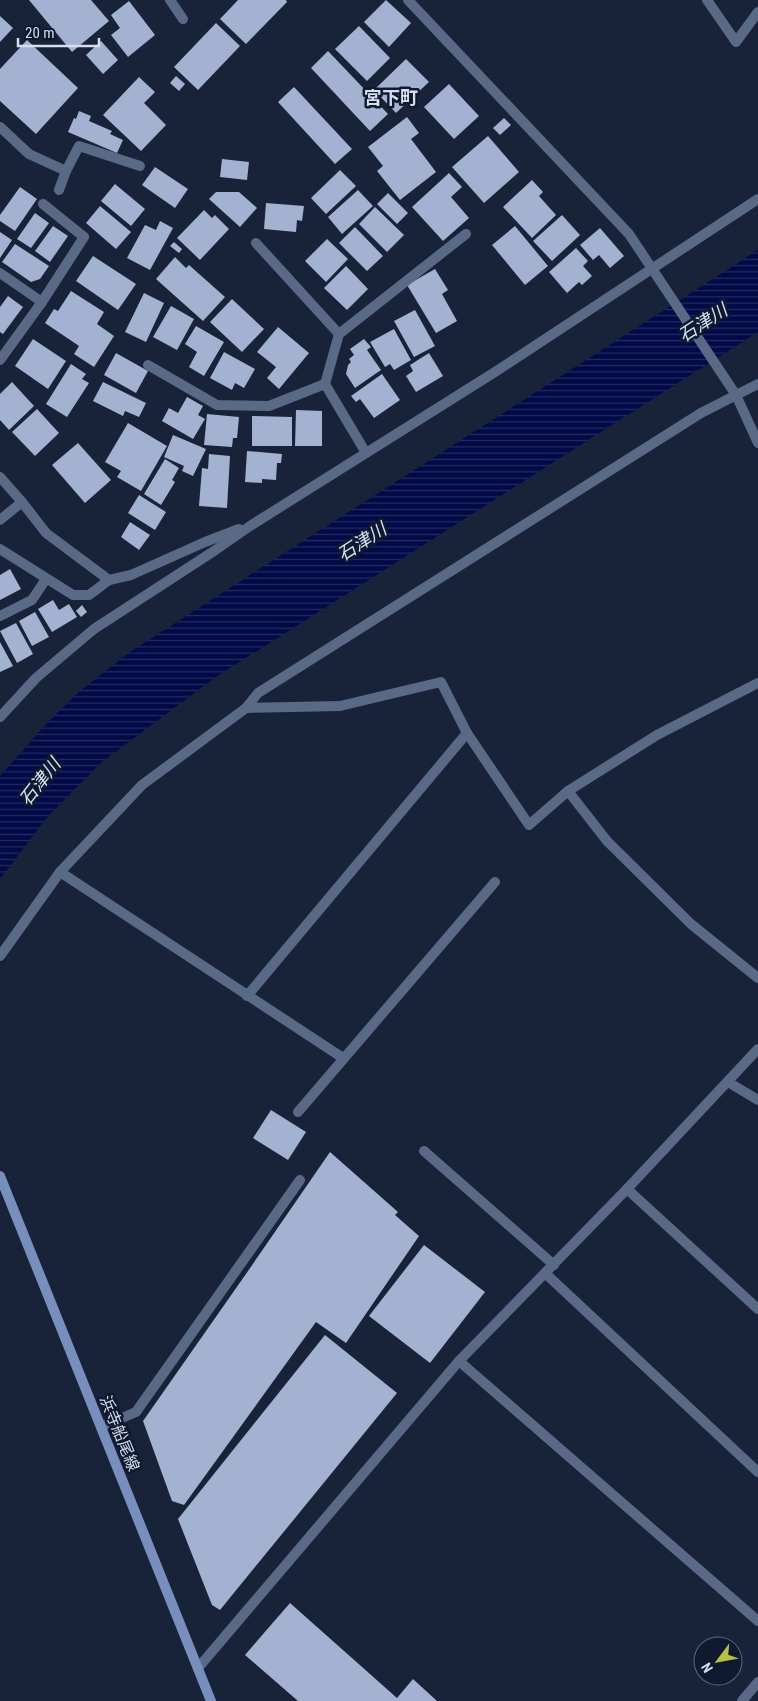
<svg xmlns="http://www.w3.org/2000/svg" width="758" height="1701" font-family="'Roboto Condensed','Noto Sans JP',sans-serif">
	<defs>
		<pattern id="water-rules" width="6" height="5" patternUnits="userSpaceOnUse" patternTransform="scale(1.25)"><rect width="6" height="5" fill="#000a46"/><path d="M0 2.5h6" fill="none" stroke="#242d61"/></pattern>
	</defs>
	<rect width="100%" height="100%" fill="#18233a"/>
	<polygon fill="url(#water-rules)" points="758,250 758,332 213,679 102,762 49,815 0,879 0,776 49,721 80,691 130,652"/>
	<g fill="#a2b2d0">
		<polygon points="29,0 91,0 109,21 72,52"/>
		<polygon points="238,0 286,0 287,2 246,44 220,19"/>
		<polygon points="386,0 411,23 389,47 364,22"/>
		<polygon points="129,1 155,35 128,57 111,35 120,28 111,15"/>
		<polygon points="0,16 13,28 0,42"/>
		<polygon points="216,23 240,46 198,90 174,67"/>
		<polygon points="359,26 390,58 367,81 335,49"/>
		<polygon points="27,40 78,88 36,134 0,101 0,69"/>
		<polygon points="101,41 118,60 103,74 86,55"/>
		<polygon points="328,51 388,114 370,131 311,68"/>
		<polygon points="406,59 429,82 396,113 374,90"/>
		<polygon points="176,76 185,84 179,91 170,83"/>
		<polygon points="139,77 155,92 144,103 166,125 141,151 103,115"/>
		<polygon points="449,84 479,116 454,139 424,107"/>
		<polygon points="294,87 352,149 335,164 278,102"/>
		<polygon points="79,111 91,116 89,121 112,131 110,134 123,140 117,153 68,132 74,118 76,119"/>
		<polygon points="407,117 419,133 411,139 436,172 400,200 377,171 383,166 368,147"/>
		<polygon points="504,118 511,125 500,135 493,128"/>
		<polygon points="488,136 519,172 484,203 452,167"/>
		<polygon points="222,159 249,162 247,180 220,177"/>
		<polygon points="155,167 188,189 175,208 142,185"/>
		<polygon points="340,170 356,186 326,214 311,198"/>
		<polygon points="449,173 462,187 451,197 469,218 443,241 412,207"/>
		<polygon points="532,180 543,192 539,196 556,215 532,238 503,207"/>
		<polygon points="115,184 145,209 131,226 101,201"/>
		<polygon points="20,187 37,199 15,231 0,221 0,215"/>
		<polygon points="358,190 373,206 342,234 328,217"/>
		<polygon points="216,192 239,192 257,208 240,227 209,199"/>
		<polygon points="388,193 408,213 397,224 377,204"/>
		<polygon points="266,203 304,206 302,221 297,220 296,232 264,229"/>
		<polygon points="100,206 131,232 116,249 86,223"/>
		<polygon points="375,207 404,235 387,252 359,224"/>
		<polygon points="204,210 212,218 215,215 229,229 200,260 177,238"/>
		<polygon points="35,213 49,223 31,248 17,239"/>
		<polygon points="562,215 580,235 552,261 533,241"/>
		<polygon points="160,221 173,228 150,270 127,258 145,225 156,230"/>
		<polygon points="53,226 68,236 50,262 35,251"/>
		<polygon points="515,226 548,266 525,285 492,245"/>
		<polygon points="355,227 383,256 367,271 339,243"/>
		<polygon points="600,228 624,256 610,268 599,255 593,260 580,245"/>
		<polygon points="0,232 12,240 0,258"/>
		<polygon points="327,239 348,259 326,282 305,261"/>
		<polygon points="174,242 182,249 179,253 170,246"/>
		<polygon points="15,244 49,266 40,279 31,282 2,262"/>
		<polygon points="576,248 588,261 583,266 592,276 582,285 579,282 567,293 549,272"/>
		<polygon points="93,256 136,284 118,310 76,281"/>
		<polygon points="175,257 186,268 189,265 225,297 203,321 156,279"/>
		<polygon points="346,266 368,289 347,310 324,288"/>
		<polygon points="435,269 448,290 442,294 457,321 436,333 407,285"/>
		<polygon points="71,291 104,312 97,324 114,336 94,367 74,354 79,346 45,323 54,309 58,311"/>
		<polygon points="144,293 164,303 146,342 125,332"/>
		<polygon points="8,296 23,307 3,334 0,332 0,307"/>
		<polygon points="232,299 264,329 242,352 210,322"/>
		<polygon points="171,306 194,319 177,350 153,337"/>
		<polygon points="415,310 435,346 414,357 394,321"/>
		<polygon points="196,326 224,342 204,376 189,367 197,352 185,344"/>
		<polygon points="278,327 309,353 279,389 267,378 276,367 257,352"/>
		<polygon points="394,329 411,360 394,370 390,364 385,367 370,342"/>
		<polygon points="33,339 66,361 48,389 15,366"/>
		<polygon points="364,339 371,347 367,350 381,370 355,388 346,374 348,365 351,362 349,359 354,355 350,349"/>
		<polygon points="224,352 255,369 244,388 235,383 232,390 210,378"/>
		<polygon points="116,353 148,371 136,393 104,375"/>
		<polygon points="429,353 443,376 416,392 406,376 413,371 410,365"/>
		<polygon points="71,364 86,374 82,379 89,383 67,417 46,404"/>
		<polygon points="382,374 400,400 374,418 360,399 356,402 351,396"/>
		<polygon points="12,382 34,406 9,430 0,420 0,394"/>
		<polygon points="103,382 146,403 139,417 125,411 123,416 93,401"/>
		<polygon points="187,397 203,406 198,415 205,419 193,439 162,421 169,408 178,413"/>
		<polygon points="37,409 59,433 35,456 12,432"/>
		<polygon points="296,410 322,411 322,446 295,446"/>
		<polygon points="207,414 239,417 237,438 233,438 232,447 204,445"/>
		<polygon points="252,416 292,417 292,446 252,446"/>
		<polygon points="128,423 167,446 141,491 117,477 121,471 105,462"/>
		<polygon points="173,435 206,449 193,476 182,471 184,466 164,457"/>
		<polygon points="78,443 111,480 85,503 52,465"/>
		<polygon points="247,451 282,454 281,463 277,463 276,480 262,479 262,483 245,482"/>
		<polygon points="209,454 230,456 227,508 199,506 202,468 208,469"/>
		<polygon points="165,459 179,468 172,480 175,482 161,505 144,494"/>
		<polygon points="139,495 166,512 155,530 128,513"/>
		<polygon points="130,522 150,535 139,550 121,537"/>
		<polygon points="10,569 21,589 0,600 0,575"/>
		<polygon points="53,600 59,610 69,604 77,617 52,632 38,609"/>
		<polygon points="82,605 87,612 81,617 76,611"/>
		<polygon points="35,612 49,637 32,646 19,621"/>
		<polygon points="16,623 33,654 17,663 0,631"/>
		<polygon points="0,642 13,666 0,672"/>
		<polygon points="271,1110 306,1132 288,1160 253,1138"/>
		<polygon points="330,1152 398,1212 395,1215 419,1236 346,1343 316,1322 184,1505 172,1501 143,1421 248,1271"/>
		<polygon points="424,1245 485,1292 430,1363 369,1316"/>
		<polygon points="325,1335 397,1393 220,1610 212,1605 178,1519"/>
		<polygon points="290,1603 397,1698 413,1679 437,1701 298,1701 245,1655"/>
	</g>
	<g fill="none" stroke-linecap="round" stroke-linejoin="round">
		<polyline stroke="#5a6986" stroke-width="10" points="0,273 42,302"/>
		<g stroke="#5a6986" stroke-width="10">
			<polyline points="170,0 183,19"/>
			<polyline points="408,0 629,234 736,395 758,443"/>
			<polyline points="707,0 736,42 758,12"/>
			<polyline points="0,127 29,154 66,171"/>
			<polyline points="59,190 66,171 79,146 140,166"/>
			<polyline points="256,243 339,334 325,384 366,453"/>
			<polyline points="339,334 466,234"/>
			<polyline points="0,360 42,302 84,237 43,204"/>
			<polyline points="148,365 217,405 269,406 325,384"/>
			<polyline points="0,477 22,502 46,533 109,580 131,575 205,542 239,529"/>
			<polyline points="0,520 22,502"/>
			<polyline points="0,549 73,595 89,595 109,580"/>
			<polyline points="0,616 32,600 46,579"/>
			<polyline points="246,708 340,706 441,682 467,733 529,825 568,791 607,841 691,924 758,978"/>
			<polyline points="0,717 36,678 94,629 214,551 250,526 495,372 758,199"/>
			<polyline points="568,791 657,735 758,683"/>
			<polyline points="60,872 343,1058"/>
			<polyline points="0,956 60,872 142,785 246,708 258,693 701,413 758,384"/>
			<polyline points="247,996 467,733"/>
			<polyline points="728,1082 758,1100"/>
			<polyline points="298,1112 495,882"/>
			<polyline points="424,1151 554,1265"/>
			<polyline points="627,1189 758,1309"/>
			<polyline points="545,1273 758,1472"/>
			<polyline points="459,1361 758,1621"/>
			<polyline points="101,1427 136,1412 300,1180"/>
			<polyline points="198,1668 459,1361 627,1189 758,1049"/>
			<polyline points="742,1701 758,1682"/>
		</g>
		<polyline stroke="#788fbe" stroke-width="10" points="0,1176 211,1701"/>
	</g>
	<g text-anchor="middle" stroke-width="5" stroke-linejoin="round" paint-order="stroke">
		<g font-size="16" fill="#d6deee" stroke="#0f1a30">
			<text transform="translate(120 1433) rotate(68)" y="6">浜寺船尾線</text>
		</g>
		<g font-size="18" font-weight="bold" fill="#d6deee" stroke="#0f1a30">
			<text x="391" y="104">宮下町</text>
		</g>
		<g font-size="18" font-style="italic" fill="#d8e2f5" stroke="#0f1a30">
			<text transform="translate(703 323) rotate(-33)" y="6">石津川</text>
			<text transform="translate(362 542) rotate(-33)" y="6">石津川</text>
			<text transform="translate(40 782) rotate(-52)" y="6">石津川</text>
		</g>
	</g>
	<g transform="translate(718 1661) rotate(238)"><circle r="24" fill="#0f1a30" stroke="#5f687c"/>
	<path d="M0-4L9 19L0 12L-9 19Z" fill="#b7c147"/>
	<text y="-8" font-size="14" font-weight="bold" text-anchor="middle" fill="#d6deee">N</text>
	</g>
	<path d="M18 38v8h81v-8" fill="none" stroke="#d6deee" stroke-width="2.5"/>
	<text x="25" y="38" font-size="15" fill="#d6deee" stroke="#0f1a30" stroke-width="4" paint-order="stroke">20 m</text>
</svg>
